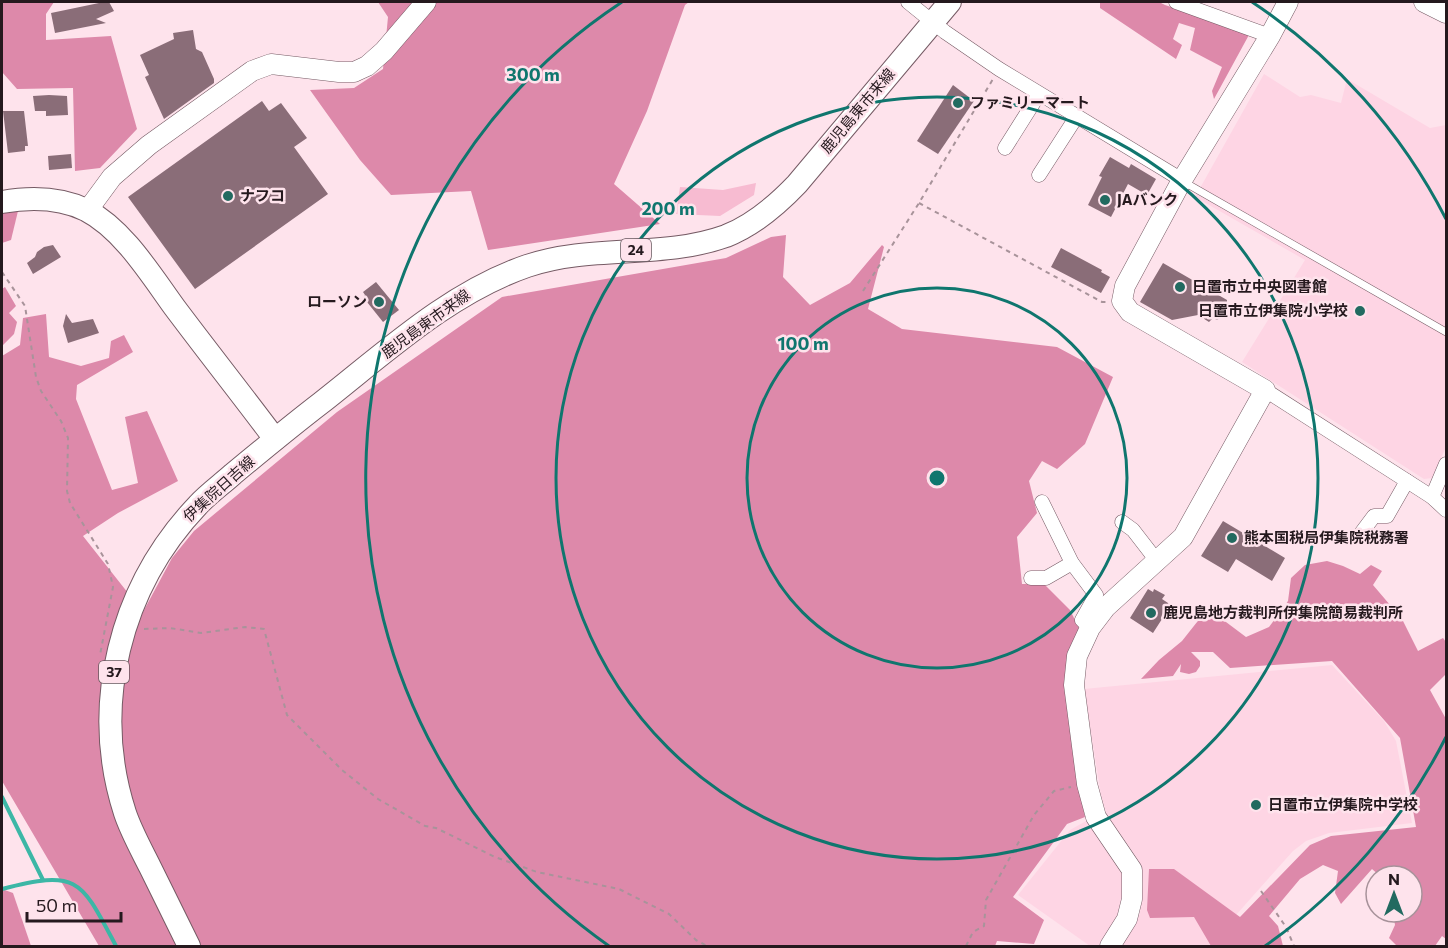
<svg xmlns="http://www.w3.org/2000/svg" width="1448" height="948" font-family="Commissioner,'Noto Sans JP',sans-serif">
	<rect width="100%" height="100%" fill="#fee3ec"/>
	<g fill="#fed5e4">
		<polygon points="1264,74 1300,97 1311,95 1341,103 1347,79 1430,128 1446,125 1446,447 1432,478 1424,479 1242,362 1305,260 1195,197"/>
		<polygon points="1332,665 1384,721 1396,741 1412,823 1329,833 1306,841 1293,851 1236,915 1223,946 1122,946 1140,913 1143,883 1139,861 1107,815 1101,795 1084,689"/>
		<polygon points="1088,820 1121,868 1125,877 1125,901 1120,915 1100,946 1090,946 1018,895 1070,830"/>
	</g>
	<polygon fill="#f7bbd1" points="756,183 754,195 720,216 676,214 680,187 723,190"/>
	<g fill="#dd89aa">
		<polygon points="2,2 54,2 46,14 46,40 111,36 137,129 100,168 75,171 73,88 17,89 2,72"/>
		<polygon points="378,2 689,2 685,5 647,111 614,184 660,224 488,250 471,191 391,195 360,160 310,90 354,88 383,69 388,17"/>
		<polygon points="1100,2 1159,2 1165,5 1250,33 1214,99 1212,91 1222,67 1190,50 1195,28 1179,23 1173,39 1182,45 1176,59 1100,8"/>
		<polygon points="18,211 11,240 2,243 2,213"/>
		<polygon points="786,235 783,277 810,305 850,283 882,245 884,247 868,309 902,329 1057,347 1113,377 1085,444 1057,469 1042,461 1029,481 1037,513 1017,537 1022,584 1044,584 1070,610 1079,628 1070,655 1072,739 1085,817 1067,824 1013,897 1044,920 1034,944 997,941 995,946 99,946 2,781 2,356 20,345 23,318 46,314 49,357 81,366 109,358 111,341 124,335 133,352 77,385 76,399 112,490 138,483 125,417 147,411 178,481 118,513 83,536 143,612 172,558 194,531 337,412 502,297 726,258 771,237"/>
		<polygon points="5,287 16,306 9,313 17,322 14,334 2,346 2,289"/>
		<polygon points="1327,561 1343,566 1360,574 1371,565 1382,571 1373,585 1402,619 1418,651 1443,638 1446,642 1446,674 1430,690 1446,719 1446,939 1442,936 1435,946 1397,946 1389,938 1395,925 1393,912 1412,912 1412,876 1380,876 1372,869 1341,904 1335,893 1338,871 1323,865 1300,879 1269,916 1278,926 1283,946 1211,946 1194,917 1150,918 1147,910 1149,869 1174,869 1240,917 1310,845 1331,836 1416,827 1400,738 1332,661 1230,668 1213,652 1191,652 1200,661 1200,666 1196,672 1189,674 1180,672 1181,664 1173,676 1141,679 1159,660 1182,641 1201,617 1222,619 1246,637 1269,627 1288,601 1291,578 1305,565"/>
		<polygon points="2,889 13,893 31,946 2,946"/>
	</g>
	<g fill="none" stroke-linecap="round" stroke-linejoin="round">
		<g stroke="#3cb7a6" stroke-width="4">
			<polyline points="2,797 43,880"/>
			<path d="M2 889C79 869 81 880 116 946"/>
		</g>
	</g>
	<g fill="#8a6d78">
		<polygon points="99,2 109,2 114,11 96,19 106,23 55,33 51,13 99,3"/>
		<polygon points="193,30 196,49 202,52 214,79 214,83 164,119 145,77 149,75 140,55 174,39 173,33"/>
		<polygon points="953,85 974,101 938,154 917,141"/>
		<polygon points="49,95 67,96 68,115 46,116 46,111 35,111 33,96"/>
		<polygon points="262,101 269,111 281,103 307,138 294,147 328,194 195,289 128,197"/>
		<polygon points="3,111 24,111 28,146 25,146 25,151 8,153"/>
		<polygon points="71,154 72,168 49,170 48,156"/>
		<polygon points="1110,157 1129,168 1131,164 1156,179 1147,195 1128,184 1111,217 1088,205 1102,177 1099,176"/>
		<polygon points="53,245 61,257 33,274 27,263 35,257 37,252 44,247"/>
		<polygon points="1061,248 1102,270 1101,272 1110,277 1101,293 1051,267"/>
		<polygon points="1163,263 1227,300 1227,309 1223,316 1217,320 1213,318 1209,322 1198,315 1172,320 1140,302"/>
		<polygon points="376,282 399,310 383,322 363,297 365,295 363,292"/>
		<polygon points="66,314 72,323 93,319 99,333 68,343 63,326"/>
		<polygon points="1223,521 1285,558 1272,581 1236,559 1228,572 1201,556"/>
		<polygon points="1148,589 1153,592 1154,589 1165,595 1162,599 1171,605 1153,633 1130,618"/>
	</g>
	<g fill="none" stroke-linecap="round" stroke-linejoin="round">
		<g stroke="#755a64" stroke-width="8">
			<polyline id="lane" points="1184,182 1446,332"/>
		</g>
		<g stroke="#755a64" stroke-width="15">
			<g id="street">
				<polyline points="908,2 945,32 999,69 1182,180"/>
				<polyline points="1176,2 1270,36"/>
				<polyline points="1005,148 1039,94"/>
				<polyline points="1039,175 1077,116"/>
				<polyline points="1265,390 1432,497 1446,510"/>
				<polyline points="1432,497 1446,464"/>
				<polyline points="1042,502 1072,563 1096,595 1082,620 1090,628"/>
				<polyline points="1122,522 1133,530 1157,561"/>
				<polyline points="1362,532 1374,516 1387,516 1407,481"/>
				<polyline points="1031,578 1046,578 1072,563"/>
			</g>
		</g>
		<g stroke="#755a64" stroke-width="21">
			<g id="secondary">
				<polyline points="1424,2 1446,13"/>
				<polyline points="87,211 112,177 149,145 252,71 271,64 339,72 354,72 367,66 384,51 426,2"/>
				<polyline points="1110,946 1127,919 1132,899 1132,870 1096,817 1087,784 1074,685 1077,656 1090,628 1106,607 1183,537 1265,390 1130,312 1122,301 1125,286 1182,180 1270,36 1288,2"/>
			</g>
		</g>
		<g stroke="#755a64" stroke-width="24">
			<g id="primary">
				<path d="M2 202C31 197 59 197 86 210 123 229 151 275 175 308 208 352 242 395 275 439"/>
				<path d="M189 946C176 920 163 893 150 867 141 849 131 831 125 813 90 705 120 587 198 505 208 494 222 484 233 474 262 450 291 426 321 403 386 352 449 293 527 266 592 244 662 259 726 236 754 225 777 205 797 184L950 2"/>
			</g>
		</g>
		<g stroke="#a8939a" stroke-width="2" stroke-dasharray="4.5 4.5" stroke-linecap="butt">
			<polyline points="919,203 1102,302 1107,302"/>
			<polyline points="2,272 25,306 36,377 41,391 61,421 68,438 67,491 70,503 108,564 113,587 100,655"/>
			<polyline points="863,291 919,203 993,79"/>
			<polyline points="144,629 170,628 201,633 245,627 264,629 287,715 342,770 378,799 425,826 436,828 495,857 537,872 619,889 669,914 696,940 707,946"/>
			<polyline points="1261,891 1286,927 1294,946"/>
			<polyline points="966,946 973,932 984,926 986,900 1034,815 1054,791 1071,787"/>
		</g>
		<use href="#lane" stroke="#fff" stroke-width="7"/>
		<use href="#street" stroke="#fff" stroke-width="14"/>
		<use href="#secondary" stroke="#fff" stroke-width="20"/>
		<use href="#primary" stroke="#fff" stroke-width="22"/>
	</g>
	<g fill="none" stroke="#0f766e" stroke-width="3">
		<circle cx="937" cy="478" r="190"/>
		<circle cx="937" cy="478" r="381"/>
		<path d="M1446 737A571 571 0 0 1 1265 946M609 946A571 571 0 0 1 622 2M1252 2A571 571 0 0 1 1446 219"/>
	</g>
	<g fill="#226a60" stroke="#fee3ec" stroke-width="2">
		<circle cx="958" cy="103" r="6"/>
		<circle cx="228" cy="196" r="6"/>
		<circle cx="1105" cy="200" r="6"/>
		<circle cx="1180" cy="287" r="6"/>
		<circle cx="379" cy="302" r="6"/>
		<circle cx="1360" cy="311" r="6"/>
		<circle cx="1232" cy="538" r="6"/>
		<circle cx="1151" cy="613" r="6"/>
		<circle cx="1256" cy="805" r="6"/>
	</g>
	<g text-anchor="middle" stroke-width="5" stroke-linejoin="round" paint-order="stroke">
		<g fill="#fee3ec" stroke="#66565c" stroke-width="1.5">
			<rect x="621" y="239" width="30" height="22" rx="4.5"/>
			<rect x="99" y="661" width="30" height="22" rx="4.5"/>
		</g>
		<g font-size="14" font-weight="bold" fill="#25191e">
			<text x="636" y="255">24</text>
			<text x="114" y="677">37</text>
		</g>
		<g font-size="15" font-weight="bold" fill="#25191e" stroke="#fee3ec" text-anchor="start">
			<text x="970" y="108">ファミリーマート</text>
			<text x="240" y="201">ナフコ</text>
			<text x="1117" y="205">JAバンク</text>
			<text x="1192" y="292">日置市立中央図書館</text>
			<text x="367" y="307" text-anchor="end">ローソン</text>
			<text x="1348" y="316" text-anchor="end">日置市立伊集院小学校</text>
			<text x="1244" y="543">熊本国税局伊集院税務署</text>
			<text x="1163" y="618">鹿児島地方裁判所伊集院簡易裁判所</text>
			<text x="1268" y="810">日置市立伊集院中学校</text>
		</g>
		<g font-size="15" fill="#25191e" stroke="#fee3ec">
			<text transform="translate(858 111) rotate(-50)" y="5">鹿児島東市来線</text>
			<text transform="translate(426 324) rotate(-36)" y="5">鹿児島東市来線</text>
			<text transform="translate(219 489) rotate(-42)" y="5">伊集院日吉線</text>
		</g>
	</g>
	<circle cx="937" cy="478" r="9" fill="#0f766e" stroke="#fee3ec" stroke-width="3"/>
	<g font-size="18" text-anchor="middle" font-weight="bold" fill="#0f766e" stroke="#fee3ec" stroke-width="5" stroke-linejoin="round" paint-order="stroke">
		<text x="533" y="81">300 m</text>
		<text x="668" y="215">200 m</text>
		<text x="803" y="350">100 m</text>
	</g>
	<rect width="1448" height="948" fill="none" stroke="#25191e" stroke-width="6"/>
	<g transform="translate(1394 894)"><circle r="28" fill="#fee3ec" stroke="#a7929a" stroke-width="1.5"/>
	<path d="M0-4.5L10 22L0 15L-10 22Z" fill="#226a60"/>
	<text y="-9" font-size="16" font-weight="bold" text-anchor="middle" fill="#25191e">N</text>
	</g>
	<path d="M27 912v9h94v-9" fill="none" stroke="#25191e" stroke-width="3"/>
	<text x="36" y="912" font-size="18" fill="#25191e" stroke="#fee3ec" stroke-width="4.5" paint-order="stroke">50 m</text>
</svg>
